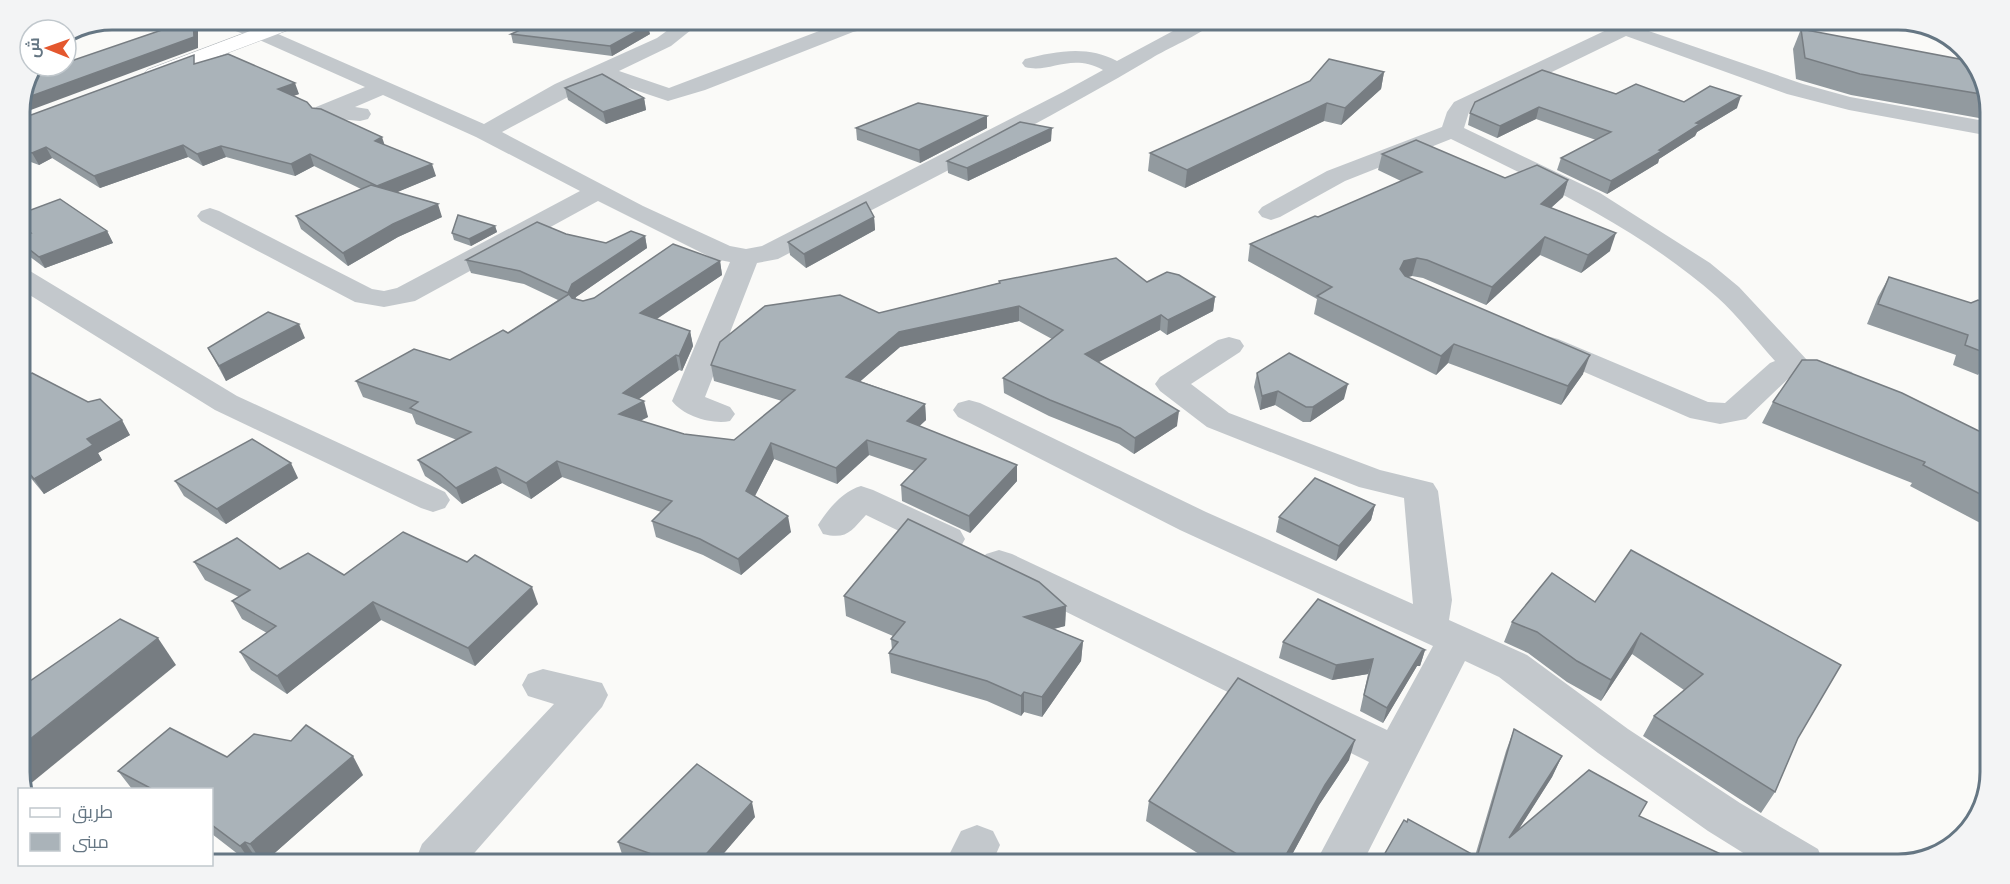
<svg xmlns="http://www.w3.org/2000/svg" width="2010" height="884" font-family="'PT Sans',Cairo,sans-serif">
	<rect width="100%" height="100%" fill="#fafaf8"/>
	<g fill="none" stroke-linecap="round" stroke-linejoin="round">
		<g stroke="#b5babe" stroke-width="1">
			<polygon id="major" points="279,20 306,20 304,24 161,78 154,80 147,78 144,74 147,70"/>
		</g>
		<g fill="#c3c8cc" fill-rule="evenodd">
			<path d="M214 20H241L269 30 484 124 555 84 657 38 679 22H701L671 46 619 71 669 88 840 23H879L877 26 853 32 705 90 668 101 602 79 502 132 643 206 730 246 746 249 762 246 1063 92 1103 70C1070 52 1050 74 1025 67L1022 63 1025 59C1056 51 1088 45 1117 61L1186 24H1211C1205 32 1163 51 1152 58 1030 130 904 193 778 259L757 263 705 397 730 407 735 414 730 421C713 425 683 416 672 401L730 262 714 259 598 201 415 301 384 307 355 302 201 221 197 216 201 211 210 208 219 211 372 289 384 291 397 288 580 191 476 137 383 95 355 107 368 109 371 114 368 119 360 121 316 117 313 112 316 107 365 87 255 38 216 24Z"/>
			<path d="M1617 25 1640 26V28L1803 84 1850 97 1990 122V136L1849 110 1787 94 1626 36 1469 112 1464 128 1600 193 1710 263 1739 287 1807 360 1826 363 1852 372 1856 379 1852 386 1841 388 1811 378H1789L1746 419 1720 424 1690 418 1536 351 1532 345 1536 339 1547 336 1558 339 1708 402 1725 403 1770 363 1775 361C1756 340 1738 316 1717 297 1639 228 1543 184 1451 139L1345 181 1280 217 1271 220 1262 217 1258 212 1262 207 1327 171 1442 127 1447 112 1454 102Z"/>
			<polygon points="20,269 30,271 237,396 445,492 450,500 445,508 433,512 421,508 215,410 20,289"/>
			<polygon points="1229,337 1240,340 1244,346 1240,352 1191,384 1229,413 1380,470 1433,483 1438,491 1452,600 1449,620 1527,655 1628,729 1740,803 1818,849 1824,864 1761,864 1708,831 1598,753 1499,677 1465,661 1363,862 1316,862 1369,762 986,572 980,563 986,554 999,550 1012,554 1387,730 1433,646 1180,530 958,417 953,410 958,403 969,400 980,403 1206,512 1413,604 1404,498 1359,487 1207,427 1160,391 1155,384 1160,377 1218,340"/>
			<path d="M861 486 873 490 960 530 965 539 960 548 947 552 934 548 866 515C851 531 847 540 823 534L818 525C828 509 843 491 861 486Z"/>
			<polygon points="543,669 602,683 608,695 602,707 469,859 416,859 422,844 554,704 528,696 522,685 528,674"/>
			<polygon points="977,825 993,831 1000,845 993,861 946,861 961,831"/>
		</g>
		<use href="#major" fill="#fff" fill-rule="evenodd"/>
	</g>
	<g fill="#929a9f">
		<polygon points="490,21 643,22 650,34 612,56 513,43 511,34 518,31 491,27"/>
		<polygon points="728,22 745,22 737,25"/>
		<polygon points="1801,29 1975,62 1990,107 1990,120 1851,95 1796,79 1793,49"/>
		<polygon points="197,63 299,94 293,96 312,108 385,145 436,176 397,192 442,217 398,237 348,266 301,229 296,216 361,189 314,166 295,176 226,157 203,166 188,157 100,188 52,158 39,165 20,158 20,119"/>
		<polygon points="1384,72 1381,89 1341,125 1324,121 1185,188 1148,171 1150,153"/>
		<polygon points="565,88 644,98 646,110 606,124 568,100"/>
		<polygon points="1616,94 1737,108 1697,132 1695,136 1659,159 1658,163 1607,194 1557,170 1561,158 1596,140 1536,119 1497,138 1468,125 1470,113"/>
		<polygon points="987,116 987,128 920,163 857,140 856,128"/>
		<polygon points="1051,141 968,181 948,173 947,161"/>
		<polygon points="1382,154 1505,178 1568,180 1563,197 1551,208 1610,251 1581,273 1540,255 1486,305 1423,278 1412,276 1408,277 1583,374 1561,405 1448,363 1436,375 1314,314 1317,299 1248,261 1250,244 1318,217 1401,181 1378,170"/>
		<polygon points="20,214 107,231 113,243 45,268 21,250 20,248 20,237 23,235 20,233"/>
		<polygon points="874,217 875,230 806,268 790,255 788,242"/>
		<polygon points="495,226 497,232 471,246 454,240 452,233"/>
		<polygon points="566,234 606,243 645,236 647,248 576,297 575,299 583,301 720,261 722,275 657,319 690,331 693,346 682,371 679,370 639,399 648,417 640,421 684,434 734,440 782,401 714,381 711,365 879,313 999,283 999,281 1147,282 1215,297 1213,311 1167,335 1160,330 1098,362 1177,426 1134,454 1119,444 1049,416 1004,393 1003,378 1052,339 1019,321 900,347 860,381 925,404 926,420 919,426 1017,465 1017,481 970,533 902,501 901,485 915,471 869,455 837,484 774,459 755,496 791,532 741,575 703,555 656,537 652,521 661,512 562,477 531,499 502,483 462,504 446,490 425,476 418,460 457,440 416,424 412,414 363,397 356,381 450,360 508,333 558,300 524,284 471,273 466,260"/>
		<polygon points="1889,277 1971,303 1988,304 1988,359 1978,375 1953,365 1956,355 1867,324 1878,297"/>
		<polygon points="305,338 226,381 208,348"/>
		<polygon points="1257,373 1344,399 1310,422 1303,422 1275,405 1260,410 1254,387"/>
		<polygon points="20,377 130,435 98,453 102,460 44,494 20,465"/>
		<polygon points="1773,402 1987,435 1986,526 1910,486 1912,483 1762,423"/>
		<polygon points="298,478 226,524 184,496 175,481"/>
		<polygon points="1375,505 1371,520 1336,561 1276,532 1279,517"/>
		<polygon points="194,562 280,569 344,575 538,604 475,666 381,620 287,694 251,670 240,652 267,633 242,619 232,601 239,597 205,580"/>
		<polygon points="1552,573 1798,738 1775,792 1761,813 1643,736 1654,716 1684,690 1632,654 1601,701 1567,682 1528,653 1504,642 1512,622"/>
		<polygon points="844,596 1066,606 1065,626 1054,629 1083,641 1081,661 1042,717 1024,712 1021,716 987,701 891,673 889,653 892,650 891,639 893,636 846,616"/>
		<polygon points="1283,642 1425,650 1420,666 1417,666 1383,723 1360,711 1368,674 1332,680 1279,658"/>
		<polygon points="1514,729 1562,756 1552,777 1518,830 1639,816 1742,864 1380,862 1475,856 1506,751"/>
		<polygon points="227,757 363,775 269,858 243,858 212,834 212,789 132,789 118,771"/>
		<polygon points="1349,760 1319,805 1288,862 1212,862 1146,821 1149,801"/>
		<polygon points="755,817 718,860 631,859 623,857 618,842"/>
	</g>
	<g fill="#777d82">
		<polygon points="193,20 198,29 198,48 20,114 20,107 23,99"/>
		<polygon points="737,22 745,22 737,25"/>
		<polygon points="648,25 650,34 612,56 610,46"/>
		<polygon points="1384,72 1381,89 1341,125 1345,108"/>
		<polygon points="295,83 299,94 282,100 278,89"/>
		<polygon points="1741,96 1737,108 1697,132 1695,136 1659,159 1658,163 1607,194 1611,181 1659,150 1696,123"/>
		<polygon points="644,98 646,110 606,124 603,112"/>
		<polygon points="1327,103 1324,121 1185,188 1187,170"/>
		<polygon points="1539,107 1536,119 1497,138 1500,126"/>
		<polygon points="987,116 987,128 920,163 919,150"/>
		<polygon points="1052,128 1051,141 968,181 967,168"/>
		<polygon points="382,137 386,149 375,141"/>
		<polygon points="183,145 188,157 100,188 94,176"/>
		<polygon points="221,146 226,157 203,166 197,154"/>
		<polygon points="46,147 52,158 39,165 32,153"/>
		<polygon points="310,154 314,166 295,176 291,164"/>
		<polygon points="432,164 436,176 381,199 377,186"/>
		<polygon points="1568,180 1563,197 1536,221 1541,204"/>
		<polygon points="438,204 442,217 398,237 348,266 343,253 393,224"/>
		<polygon points="874,217 875,230 806,268 804,254"/>
		<polygon points="495,226 497,232 471,246 469,239"/>
		<polygon points="107,231 113,243 45,268 39,257"/>
		<polygon points="1616,233 1610,251 1581,273 1588,255"/>
		<polygon points="645,236 647,248 576,297 572,307 568,293 572,284"/>
		<polygon points="1545,237 1540,255 1486,305 1492,287"/>
		<polygon points="1417,258 1412,276 1400,279 1400,269 1404,261"/>
		<polygon points="720,261 722,275 643,328 640,313"/>
		<polygon points="1215,297 1213,311 1167,335 1168,320"/>
		<polygon points="1019,306 1019,321 900,347 848,392 846,377 899,332"/>
		<polygon points="1161,315 1160,330 1084,370 1085,354"/>
		<polygon points="299,324 305,338 226,381 219,366"/>
		<polygon points="690,331 693,346 682,371 679,356"/>
		<polygon points="1454,344 1448,363 1436,375 1441,356"/>
		<polygon points="676,355 679,370 626,408 623,393"/>
		<polygon points="1590,355 1583,374 1561,405 1568,386"/>
		<polygon points="1348,384 1344,399 1310,422 1313,407"/>
		<polygon points="1278,391 1275,405 1260,410 1262,396"/>
		<polygon points="644,401 648,417 623,429 619,414"/>
		<polygon points="925,404 926,420 908,437 907,421"/>
		<polygon points="1179,411 1177,426 1134,454 1135,438"/>
		<polygon points="122,420 130,435 98,453 102,460 44,494 34,479 87,439"/>
		<polygon points="867,440 869,455 837,484 836,468"/>
		<polygon points="771,443 774,459 749,507 746,491"/>
		<polygon points="557,461 562,477 531,499 526,483"/>
		<polygon points="291,463 298,478 226,524 217,509"/>
		<polygon points="1017,465 1017,481 970,533 969,516"/>
		<polygon points="496,467 502,483 462,504 456,488"/>
		<polygon points="1375,505 1371,520 1336,561 1339,546"/>
		<polygon points="788,516 791,532 741,575 738,559"/>
		<polygon points="532,587 538,604 475,666 468,648"/>
		<polygon points="373,602 381,620 287,694 277,676"/>
		<polygon points="1066,606 1065,626 1024,636 1024,617"/>
		<polygon points="1641,633 1632,654 1601,701 1611,680"/>
		<polygon points="158,638 176,665 24,789 20,778 20,747"/>
		<polygon points="1083,641 1081,661 1042,717 1042,697"/>
		<polygon points="1425,650 1420,666 1417,666 1383,723 1387,708 1422,651"/>
		<polygon points="1373,659 1368,674 1332,680 1336,665"/>
		<polygon points="1024,692 1024,712 1021,716 1021,696"/>
		<polygon points="1355,740 1349,760 1319,805 1288,862 1282,862 1325,785"/>
		<polygon points="353,756 363,775 269,858 259,858 250,844"/>
		<polygon points="1562,756 1552,777 1500,859 1509,838"/>
		<polygon points="752,802 755,817 718,860 701,860"/>
		<polygon points="245,842 256,858 248,858 240,846"/>
	</g>
	<g fill="#aab3b9" stroke="#777d82" stroke-width="1.5">
		<polygon points="191,20 193,20 194,37 23,99 38,66 66,66 66,58 74,60"/>
		<polygon points="510,21 643,22 648,25 610,46 511,34 534,24"/>
		<polygon points="1801,29 1975,62 1987,95 1860,74 1805,58"/>
		<polygon points="228,54 295,83 278,89 307,102 312,108 321,109 382,137 375,141 432,164 377,186 310,154 291,164 221,146 197,154 183,145 94,176 46,147 32,153 20,149 20,119 194,55 194,64"/>
		<polygon points="1329,59 1384,72 1345,108 1327,103 1187,170 1150,153 1310,81"/>
		<polygon points="1542,70 1616,94 1636,84 1684,102 1710,86 1741,96 1696,123 1700,124 1659,150 1662,151 1611,181 1561,158 1611,132 1539,107 1500,126 1470,113 1475,102"/>
		<polygon points="602,74 644,98 603,112 565,88"/>
		<polygon points="918,103 987,116 919,150 856,128"/>
		<polygon points="1020,122 1052,128 967,168 947,161"/>
		<polygon points="1416,140 1505,178 1537,165 1568,180 1541,204 1616,233 1588,255 1545,237 1492,287 1427,260 1417,258 1404,261 1400,269 1405,276 1590,355 1568,386 1454,344 1441,356 1317,296 1332,287 1250,244 1315,216 1318,217 1422,172 1382,154"/>
		<polygon points="371,185 438,204 393,224 343,253 296,216"/>
		<polygon points="60,199 107,231 39,257 20,242 20,237 31,233 20,226 20,214"/>
		<polygon points="866,202 874,217 804,254 788,242"/>
		<polygon points="458,215 495,226 469,239 452,233"/>
		<polygon points="537,222 566,234 606,243 631,231 645,236 572,284 568,293 520,271 466,260"/>
		<polygon points="673,244 720,261 640,313 690,331 679,356 676,355 623,393 644,401 619,414 684,434 734,440 795,390 711,365 720,342 765,306 840,295 879,313 1000,283 999,281 1116,258 1147,282 1167,272 1179,275 1215,297 1168,320 1161,315 1085,354 1179,411 1135,438 1120,428 1050,400 1003,378 1063,330 1019,306 899,332 846,377 925,404 907,421 1017,465 969,516 901,485 926,459 867,440 836,468 771,443 746,491 788,516 738,559 700,539 652,521 672,501 557,461 526,483 496,467 456,488 440,474 418,460 471,432 410,408 418,402 356,381 414,349 450,360 503,330 508,333 569,294 572,298 583,301 594,298"/>
		<polygon points="1889,277 1971,303 1978,300 1988,304 1988,354 1965,345 1968,335 1878,304"/>
		<polygon points="268,312 299,324 219,366 208,348"/>
		<polygon points="1289,353 1348,384 1313,407 1306,407 1278,391 1262,396 1257,373"/>
		<polygon points="1802,360 1817,360 1902,393 1987,435 1986,497 1923,465 1925,462 1773,402"/>
		<polygon points="32,373 88,402 100,399 122,420 87,439 93,445 34,479 20,462 20,377 22,378"/>
		<polygon points="252,439 291,463 217,509 175,481"/>
		<polygon points="1315,478 1375,505 1339,546 1279,517"/>
		<polygon points="908,519 1039,582 1066,606 1024,617 1083,641 1042,697 1024,692 1021,696 987,681 889,653 898,642 891,639 905,622 844,596"/>
		<polygon points="403,532 467,562 475,555 532,587 468,648 373,602 277,676 240,652 276,626 232,601 250,590 194,562 237,538 280,569 308,553 344,575"/>
		<polygon points="1631,550 1841,665 1798,738 1775,792 1654,716 1703,674 1641,633 1611,680 1577,661 1537,632 1512,622 1552,573 1595,602"/>
		<polygon points="1318,599 1425,650 1422,651 1387,708 1364,695 1373,659 1336,665 1283,642"/>
		<polygon points="120,619 158,638 20,747 20,688"/>
		<polygon points="1238,678 1355,740 1325,785 1282,862 1250,862 1149,801"/>
		<polygon points="306,725 353,756 250,844 245,842 240,846 212,825 212,789 152,789 118,771 170,728 227,757 254,734 291,741"/>
		<polygon points="1514,729 1562,756 1509,838 1589,770 1647,802 1639,816 1742,864 1380,862 1404,820 1407,822 1408,819 1477,857"/>
		<polygon points="697,764 752,802 701,860 668,860 618,842"/>
	</g>
	<path d="M0 0H2010V884H0ZM112 30H1898A82 82 0 0 1 1980 112V772A82 82 0 0 1 1898 854H112A82 82 0 0 1 30 772V112A82 82 0 0 1 112 30Z" fill="#f3f4f5" fill-rule="evenodd"/>
	<path fill="none" stroke="#657683" stroke-width="3" d="M112 30H1898A82 82 0 0 1 1980 112V772A82 82 0 0 1 1898 854H112A82 82 0 0 1 30 772V112A82 82 0 0 1 112 30Z"/>
	<rect x="18" y="788" width="195" height="78" fill="#ffffff" stroke="#c1c8cd" stroke-width="1.5"/>
	<rect x="30" y="808" width="30" height="9" fill="#ffffff" stroke="#c1c8cd" stroke-width="1.5"/>
	<text x="72" y="818" font-size="18" fill="#657683">طريق</text>
	<rect x="30" y="833" width="30" height="18" fill="#aab3b9" stroke="#c1c8cd" stroke-width="1.5"/>
	<text x="72" y="848" font-size="18" fill="#657683">مبنى</text>
	<g transform="translate(48 48) rotate(271)"><circle r="28" fill="#ffffff" stroke="#c1c8cd" stroke-width="1.5"/>
	<path d="M0-4.5L10 22L0 15L-10 22Z" fill="#e4572e"/>
	<text y="-9" font-size="16" font-weight="bold" text-anchor="middle" fill="#657683">ش</text>
	</g>
</svg>
